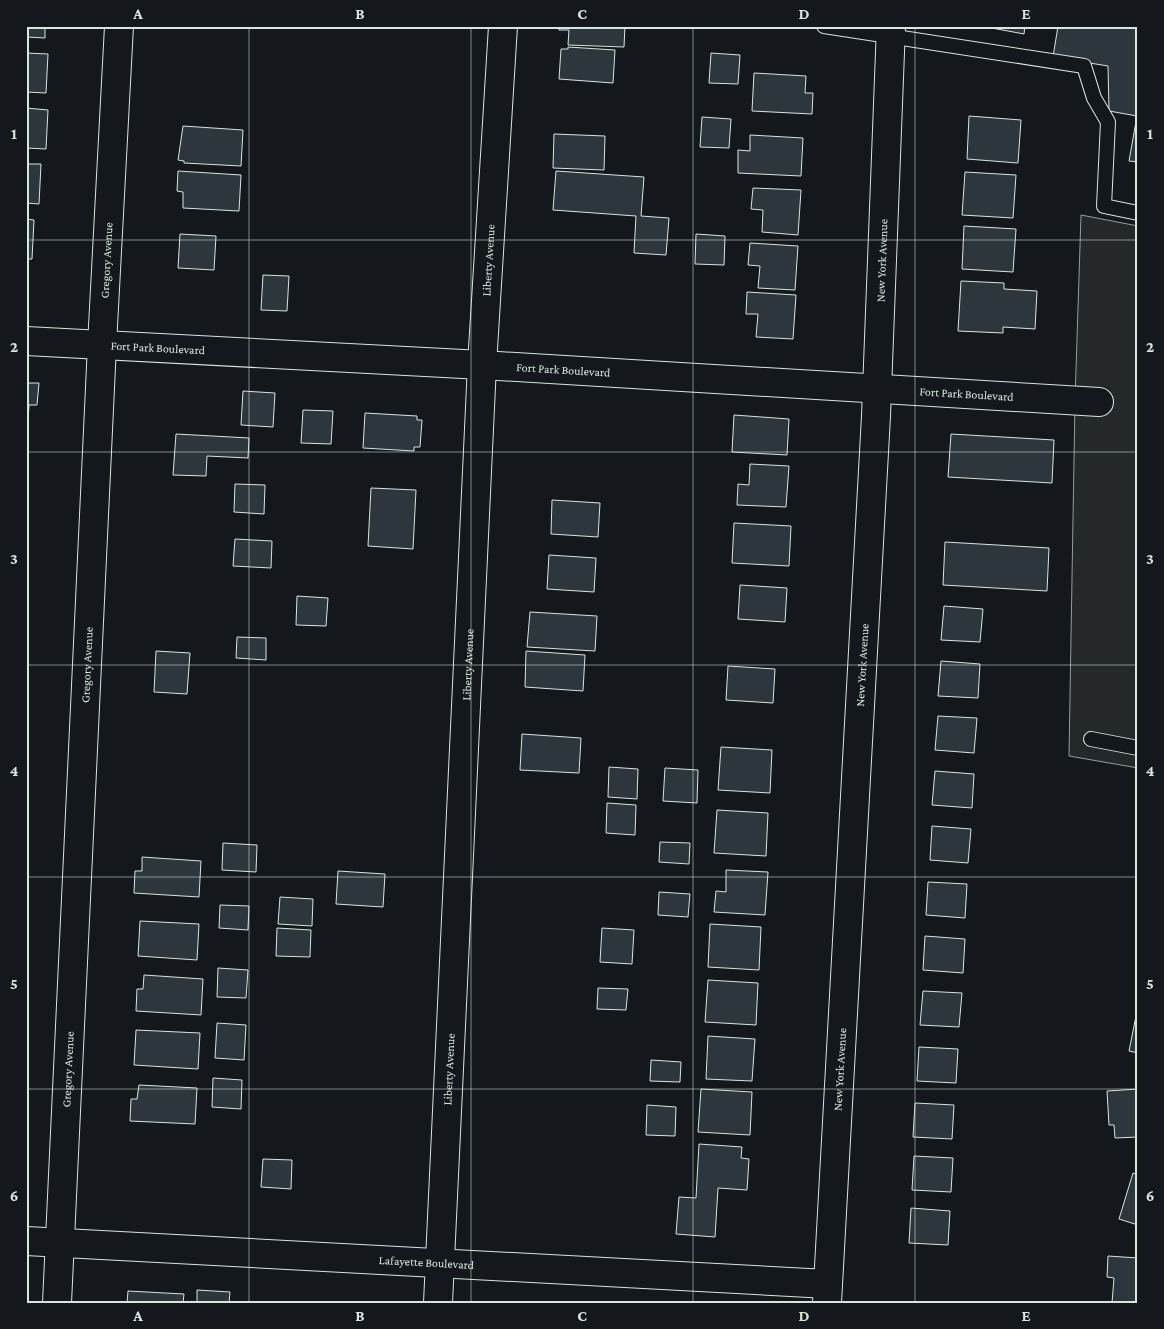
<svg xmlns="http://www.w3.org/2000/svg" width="1164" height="1329" font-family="'Crimson Pro',serif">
	<rect width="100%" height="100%" fill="#14181c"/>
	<polygon fill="#24282b" stroke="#939e99" points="1081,215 1138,226 1138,768 1069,756 1075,401"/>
	<g fill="#2c363c" stroke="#d8e6dc">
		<polygon points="26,26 45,26 45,38 26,37"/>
		<polygon points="559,26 625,26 624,47 568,45 569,30 559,30"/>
		<polygon points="981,26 1025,26 1024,34"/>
		<polygon points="1058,26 1138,26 1138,162 1129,161 1137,116 1109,111 1108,66 1053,57"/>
		<polygon points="568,47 615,50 613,83 559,79 561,49 568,49"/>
		<polygon points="26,53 48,54 46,93 26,92"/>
		<polygon points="711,53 740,55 738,84 709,83"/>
		<polygon points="754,73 806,76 805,93 813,93 812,114 752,111"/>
		<polygon points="26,108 48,110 46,149 26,148"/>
		<polygon points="969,116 1021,120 1018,163 967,159"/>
		<polygon points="702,117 731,119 729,148 700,147"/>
		<polygon points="183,126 243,130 241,166 184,163 184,161 178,160"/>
		<polygon points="554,134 605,136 604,170 553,168"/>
		<polygon points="750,135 803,138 801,176 738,173 738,150 750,151"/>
		<polygon points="26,164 41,164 39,204 26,203"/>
		<polygon points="178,171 241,175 239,211 183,208 183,192 177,191"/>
		<polygon points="556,171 644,177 641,216 669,218 666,255 634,253 636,216 553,210"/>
		<polygon points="965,172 1016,175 1013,218 962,215"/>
		<polygon points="753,188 801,190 798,235 762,232 763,210 751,209"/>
		<polygon points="26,219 34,220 32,259 26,259"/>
		<polygon points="964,226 1016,229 1013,272 962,269"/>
		<polygon points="180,234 216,236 214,270 178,268"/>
		<polygon points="696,234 725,236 724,265 695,264"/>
		<polygon points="750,243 798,246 795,290 758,288 760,266 748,265"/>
		<polygon points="263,275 289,276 287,311 261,310"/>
		<polygon points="961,281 1004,283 1004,289 1037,291 1035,329 1003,327 1003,333 958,331"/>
		<polygon points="747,292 796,295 793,339 756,337 758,314 746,314"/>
		<polygon points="26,383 39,383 37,405 29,405 27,438"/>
		<polygon points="243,391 275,393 273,427 241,425"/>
		<polygon points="303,410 333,411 331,444 301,443"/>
		<polygon points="365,413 417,416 417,420 422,420 420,447 414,447 414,451 363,448"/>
		<polygon points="734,415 789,419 787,455 732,452"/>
		<polygon points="176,434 249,438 248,458 207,456 206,476 173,475"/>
		<polygon points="951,434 1054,440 1052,483 948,477"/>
		<polygon points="750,464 789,466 786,507 737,505 738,484 749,485"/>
		<polygon points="235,484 265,485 264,514 234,512"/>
		<polygon points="371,488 416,490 413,549 368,546"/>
		<polygon points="552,500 600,503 598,537 551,534"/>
		<polygon points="734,523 791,526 789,566 732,563"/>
		<polygon points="235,539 272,541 271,568 233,566"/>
		<polygon points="945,542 1049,548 1047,591 943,585"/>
		<polygon points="549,555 596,558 594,592 547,589"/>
		<polygon points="740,585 787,588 785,622 738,619"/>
		<polygon points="297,596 328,598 326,626 296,625"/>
		<polygon points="944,606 983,609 980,642 941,640"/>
		<polygon points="530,612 597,616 595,651 527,647"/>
		<polygon points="237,637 266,638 266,660 236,658"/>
		<polygon points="156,651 190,653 187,694 154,692"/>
		<polygon points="526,651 585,655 583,691 525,687"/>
		<polygon points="941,661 980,664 978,698 938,696"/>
		<polygon points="728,666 775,669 773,703 726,700"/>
		<polygon points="938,716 977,718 974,753 935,750"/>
		<polygon points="522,734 581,738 579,773 520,770"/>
		<polygon points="721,747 772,750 770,793 718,790"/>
		<polygon points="609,767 638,769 637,799 608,797"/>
		<polygon points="665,768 698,770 697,803 663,801"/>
		<polygon points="935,771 974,774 972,808 932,805"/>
		<polygon points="607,803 636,805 635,835 606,833"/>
		<polygon points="717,810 768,813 766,856 714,853"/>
		<polygon points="932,826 971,829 968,863 930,860"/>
		<polygon points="660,842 690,843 689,864 659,862"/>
		<polygon points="223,843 257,845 256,872 222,870"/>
		<polygon points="142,857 201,861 199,897 134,893 135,871 142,871"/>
		<polygon points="726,870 768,872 765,915 714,912 716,891 726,892"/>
		<polygon points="338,871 385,874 383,907 336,904"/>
		<polygon points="928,882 967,884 965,918 926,915"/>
		<polygon points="659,892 690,894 688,917 658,915"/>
		<polygon points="280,897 313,899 312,926 278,924"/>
		<polygon points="220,905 249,906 248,930 219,928"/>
		<polygon points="140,921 199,924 197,960 138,956"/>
		<polygon points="710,924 761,927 759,970 708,967"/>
		<polygon points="277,928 311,930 310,957 276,956"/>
		<polygon points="602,928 634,930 632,964 600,962"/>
		<polygon points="925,936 965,939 963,973 923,970"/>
		<polygon points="218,968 248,970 246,998 217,997"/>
		<polygon points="144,975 203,979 201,1015 136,1011 137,989 143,989"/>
		<polygon points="708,980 758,983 756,1025 705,1022"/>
		<polygon points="598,988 628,989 626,1010 597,1009"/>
		<polygon points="923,991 962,993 959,1027 920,1025"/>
		<polygon points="1138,1006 1138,1053 1129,1051"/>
		<polygon points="217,1023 246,1025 244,1060 215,1058"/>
		<polygon points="136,1030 200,1033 198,1069 134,1065"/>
		<polygon points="708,1036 755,1039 752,1081 706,1079"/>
		<polygon points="919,1047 958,1049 956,1083 917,1081"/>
		<polygon points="651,1060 681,1062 680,1082 650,1081"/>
		<polygon points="213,1078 242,1080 241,1109 212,1107"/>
		<polygon points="139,1085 197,1088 195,1124 130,1121 131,1099 137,1099"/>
		<polygon points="701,1089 752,1092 750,1135 698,1132"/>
		<polygon points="1138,1089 1138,1137 1115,1138 1114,1125 1109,1125 1107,1091"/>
		<polygon points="915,1103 954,1105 952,1139 913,1137"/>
		<polygon points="647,1105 676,1107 675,1136 646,1135"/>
		<polygon points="699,1144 742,1147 741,1158 749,1159 747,1190 718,1188 715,1237 676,1234 679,1197 696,1198"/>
		<polygon points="914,1156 953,1158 951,1192 912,1190"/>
		<polygon points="263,1159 292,1160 291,1189 261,1187"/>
		<polygon points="1133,1173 1138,1175 1138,1225 1119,1219"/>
		<polygon points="911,1208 950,1211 948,1245 909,1243"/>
		<polygon points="1108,1256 1138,1258 1138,1303 1112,1303 1114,1278 1107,1277"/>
		<polygon points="197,1290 230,1292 229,1303 197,1303"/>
		<polygon points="128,1291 184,1294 183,1303 127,1303"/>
	</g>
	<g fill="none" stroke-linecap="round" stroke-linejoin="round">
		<g stroke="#d8e6dc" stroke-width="16">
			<g id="service">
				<polyline points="824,26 1084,66 1094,98 1108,122 1104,206 1138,213"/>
				<polyline points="1091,739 1138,748"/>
			</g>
		</g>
		<g stroke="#d8e6dc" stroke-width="30">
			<g id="minor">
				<path id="s1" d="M26 341 482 365 1099 402"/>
				<path id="s2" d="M26 1241 828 1284"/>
				<path id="s3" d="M57 1303 102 345 119 26"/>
				<path id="s4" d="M438 1303 482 365 503 26"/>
				<path id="s5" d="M827 1303 876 416 891 26"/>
			</g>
		</g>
		<use href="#service" stroke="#14181c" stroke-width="14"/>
		<use href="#minor" stroke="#14181c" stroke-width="28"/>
	</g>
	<path fill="none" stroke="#d8e6dc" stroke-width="1" stroke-opacity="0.55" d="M249 26V1303M471 26V1303M693 26V1303M915 26V1303M26 240H1138M26 452H1138M26 665H1138M26 877H1138M26 1089H1138"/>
	<g text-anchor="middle" stroke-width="4" stroke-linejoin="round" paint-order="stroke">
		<g font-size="12" fill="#d8e6dc" stroke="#14181c">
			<text dy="4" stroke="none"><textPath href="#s3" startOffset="1044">Gregory Avenue</textPath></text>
			<text dy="4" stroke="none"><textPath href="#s4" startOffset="1044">Liberty Avenue</textPath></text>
			<text dy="4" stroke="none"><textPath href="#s5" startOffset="1044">New York Avenue</textPath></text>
			<text dy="4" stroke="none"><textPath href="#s1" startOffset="132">Fort Park Boulevard</textPath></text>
			<text dy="4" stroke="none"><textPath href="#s1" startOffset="538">Fort Park Boulevard</textPath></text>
			<text dy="4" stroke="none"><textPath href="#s1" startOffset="942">Fort Park Boulevard</textPath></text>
			<text dy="4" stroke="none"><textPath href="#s3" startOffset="639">Gregory Avenue</textPath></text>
			<text dy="4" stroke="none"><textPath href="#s4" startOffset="639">Liberty Avenue</textPath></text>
			<text dy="4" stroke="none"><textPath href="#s5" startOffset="639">New York Avenue</textPath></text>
			<text dy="4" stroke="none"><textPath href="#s3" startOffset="234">Gregory Avenue</textPath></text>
			<text dy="4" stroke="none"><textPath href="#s4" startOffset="234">Liberty Avenue</textPath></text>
			<text dy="4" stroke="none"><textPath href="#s5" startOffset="234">New York Avenue</textPath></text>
			<text dy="4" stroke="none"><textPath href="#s2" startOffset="401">Lafayette Boulevard</textPath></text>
		</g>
	</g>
	<rect width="1164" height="1329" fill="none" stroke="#14181c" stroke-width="55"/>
	<rect x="28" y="28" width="1108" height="1274" fill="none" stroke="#d8e6dc" stroke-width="2"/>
	<g font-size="16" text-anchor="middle" font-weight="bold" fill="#d8e6dc">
		<text x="138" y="19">A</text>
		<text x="360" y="19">B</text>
		<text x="582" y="19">C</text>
		<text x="804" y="19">D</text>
		<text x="1026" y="19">E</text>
		<text x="14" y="139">1</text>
		<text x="1150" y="139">1</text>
		<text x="14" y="352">2</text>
		<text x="1150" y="352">2</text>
		<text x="14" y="564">3</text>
		<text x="1150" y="564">3</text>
		<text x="14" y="776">4</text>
		<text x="1150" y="776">4</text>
		<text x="14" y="989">5</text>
		<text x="1150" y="989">5</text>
		<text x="14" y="1201">6</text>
		<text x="1150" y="1201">6</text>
		<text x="138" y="1321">A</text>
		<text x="360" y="1321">B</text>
		<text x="582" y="1321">C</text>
		<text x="804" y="1321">D</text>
		<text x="1026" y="1321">E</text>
	</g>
</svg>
